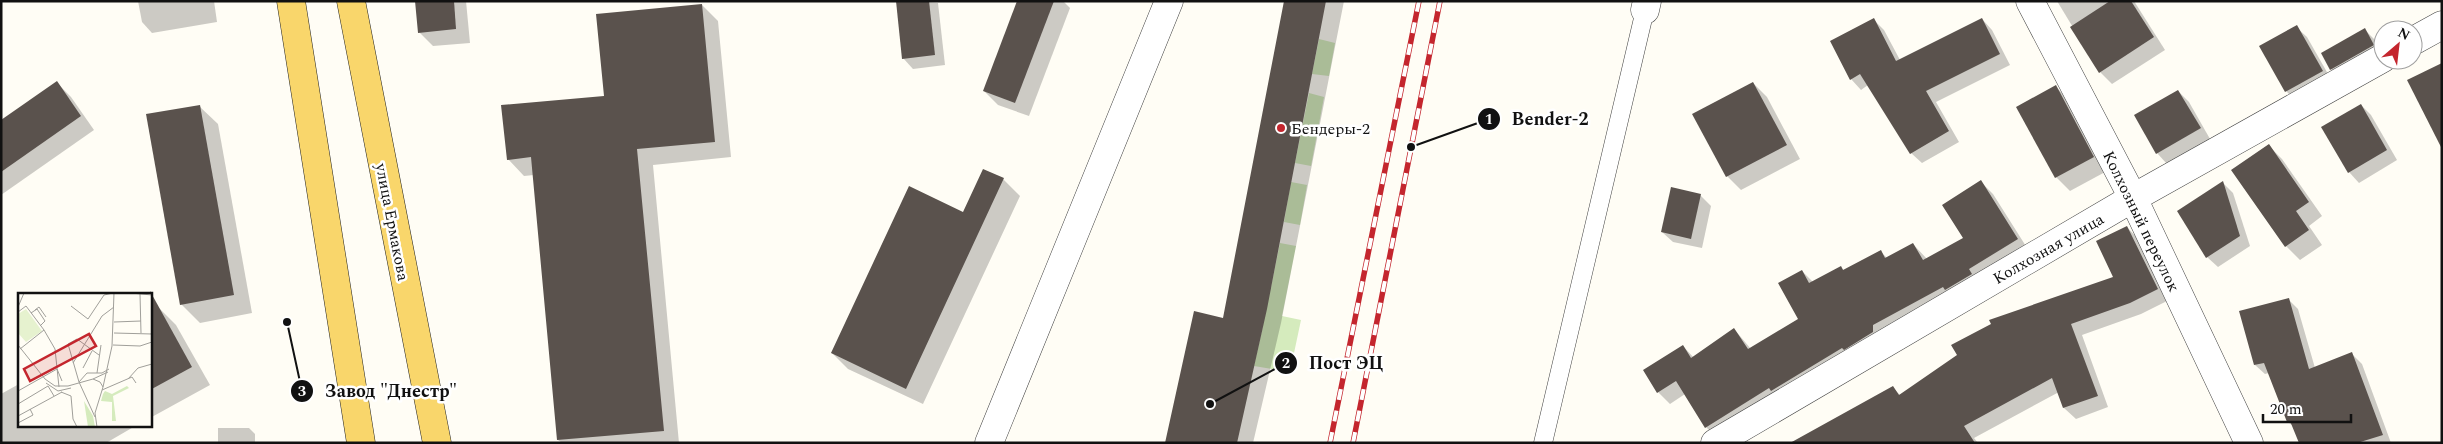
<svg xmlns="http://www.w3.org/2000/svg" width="2443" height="444" font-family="Spectral,serif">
	<rect width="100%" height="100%" fill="#fffdf5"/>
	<g fill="#d5ebbd">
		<polygon points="1319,39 1335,43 1329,76 1312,74"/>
		<polygon points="1309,93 1324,97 1311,166 1295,163"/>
		<polygon points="1291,182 1307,185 1300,225 1284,222"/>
		<polygon points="1280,243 1296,246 1282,316 1301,320 1290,372 1254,366 1263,326 1238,320 1246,282 1271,287"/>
	</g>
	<g fill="#0003">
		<polygon points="138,1 214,1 217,22 152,33 142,22"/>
		<polygon points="416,1 466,1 470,43 433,46 419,32"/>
		<polygon points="897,1 938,3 945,65 913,69 903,58"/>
		<polygon points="1018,1 1063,1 1070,8 1029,116 998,105 984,91"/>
		<polygon points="1286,1 1344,1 1281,323 1253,443 1167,443 1224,319"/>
		<polygon points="2057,1 2134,1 2165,50 2112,84 2100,72"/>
		<polygon points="702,5 718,21 731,157 653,165 679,443 562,443 558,440 534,175 524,176 508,159 605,97"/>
		<polygon points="1982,19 1992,30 2010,65 1936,102 1959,142 1922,163 1911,153 1868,85 1861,90 1851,79 1874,20 1884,30 1900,60"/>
		<polygon points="2296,27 2307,37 2332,81 2296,101 2286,91"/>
		<polygon points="2365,30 2375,40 2383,54 2341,79 2331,69"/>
		<polygon points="57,83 71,97 94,130 1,195 1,122"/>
		<polygon points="1753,83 1767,97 1800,159 1741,190 1727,176"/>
		<polygon points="2056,87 2070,101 2107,171 2070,191 2056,177"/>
		<polygon points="2178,91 2189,102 2210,139 2167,164 2157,153"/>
		<polygon points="2361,105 2371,115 2397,160 2359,183 2349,172"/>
		<polygon points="199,106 218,124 252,313 200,323 181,304"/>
		<polygon points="2268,145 2282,159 2322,216 2309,226 2322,245 2300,260 2286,246 2233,170"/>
		<polygon points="984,170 1003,179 1020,196 923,404 848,369 832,353 964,213"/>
		<polygon points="1981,182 1993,194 2029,251 1718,439 1706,427 1685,394 1670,404 1658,392 1645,370 1683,346 1694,358 1734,329 1751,349 1799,319 1802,271 1813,282 1841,267 1844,271 1880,251 1887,258 1913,244 1927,259 1965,238"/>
		<polygon points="2223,183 2233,193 2250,246 2218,267 2207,257"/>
		<polygon points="1700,195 1711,206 1702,248 1673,242 1662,232"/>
		<polygon points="2127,227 2138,239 2169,300 2141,314 2082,335 2108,407 2076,419 2064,408 2059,392 1974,438 1978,443 1795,443 1893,388 1900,395 2115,278"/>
		<polygon points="2288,299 2298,309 2315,368 2352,354 2362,364 2391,443 2300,443 2294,427 2288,422 2269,373 2265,374 2255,365"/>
		<polygon points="158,307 176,325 210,385 150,418 150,311"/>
		<polygon points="19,384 19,425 137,425 106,443 1,443 1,394"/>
		<polygon points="218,428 249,428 255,434 255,443 218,443"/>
	</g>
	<g fill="#5a524d">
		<polygon points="415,1 454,1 456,29 418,33"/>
		<polygon points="896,1 929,1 935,55 902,59"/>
		<polygon points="1017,1 1054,1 1015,103 983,91"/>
		<polygon points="1284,1 1326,1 1267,309 1237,443 1165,443 1194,311 1223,318"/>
		<polygon points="2110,1 2131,1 2154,37 2099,73 2070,27"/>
		<polygon points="702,4 715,142 637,149 664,431 557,440 531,157 507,160 501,105 604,96 596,14"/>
		<polygon points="1874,18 1896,61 1982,18 2000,54 1926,91 1949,131 1910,154 1860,74 1850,80 1830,41"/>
		<polygon points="2297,25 2323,71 2285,92 2259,46"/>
		<polygon points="2365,28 2374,45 2330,70 2321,53"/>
		<polygon points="2442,63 2442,149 2407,80"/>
		<polygon points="57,81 81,116 1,172 1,120"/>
		<polygon points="1753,82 1787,145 1726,177 1692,114"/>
		<polygon points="2056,85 2094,157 2055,178 2016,107"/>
		<polygon points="2178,90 2201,128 2156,154 2134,115"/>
		<polygon points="2361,104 2387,150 2348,173 2321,127"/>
		<polygon points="200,105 234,295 180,305 146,114"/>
		<polygon points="2269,144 2309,202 2296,211 2309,230 2285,247 2231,170"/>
		<polygon points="983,169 1004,178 906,389 831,353 909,186 963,212"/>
		<polygon points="1981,180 2018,239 1969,269 1972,274 1945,290 1943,287 1873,325 1873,332 1844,350 1842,348 1771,391 1769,388 1705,428 1676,381 1657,393 1643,370 1683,345 1691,358 1734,328 1748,349 1798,319 1778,283 1802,270 1809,283 1841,266 1843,270 1881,250 1885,258 1913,243 1923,260 1963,238 1942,205"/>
		<polygon points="2223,181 2240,236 2206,258 2177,211"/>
		<polygon points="1671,187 1701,194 1691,239 1661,232"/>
		<polygon points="2127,226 2158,289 2130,303 2071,324 2098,396 2063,408 2052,378 1964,426 1975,443 1790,443 1893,386 1899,395 1957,355 1951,345 1991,324 1989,320 2113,277 2096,241"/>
		<polygon points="150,291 192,367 150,390"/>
		<polygon points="2289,298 2309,369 2352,352 2383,435 2357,443 2299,443 2290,421 2287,422 2264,363 2254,365 2239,311"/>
	</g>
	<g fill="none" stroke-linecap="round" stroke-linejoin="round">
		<g stroke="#444" stroke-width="19">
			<polyline id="lane" points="1543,443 1645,10"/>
		</g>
		<g stroke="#444" stroke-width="29">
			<g id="street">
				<polyline points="2030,1 2133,198 2249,443"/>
				<polyline points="1645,10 1647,1"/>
				<polyline points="2413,41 2442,25"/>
				<polyline points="989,443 1169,1"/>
				<polyline points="1715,443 2133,198 2383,58"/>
			</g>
		</g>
		<g stroke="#222" stroke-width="29">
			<g id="primary">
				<polyline points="291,1 361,443"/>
				<polyline points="351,1 437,443"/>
			</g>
		</g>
		<use href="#lane" stroke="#fff" stroke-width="18"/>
		<use href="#street" stroke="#fff" stroke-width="28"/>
		<use href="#primary" stroke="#f9d66b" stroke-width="28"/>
		<g stroke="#c4262e" stroke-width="5.5">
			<g id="rail">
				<polyline points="1330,443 1419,1"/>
				<polyline points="1353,443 1440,1"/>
			</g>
		</g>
		<use href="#rail" stroke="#fff" stroke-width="4" stroke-dasharray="11" stroke-linecap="butt"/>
	</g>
	<circle fill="#c4262e" stroke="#fff" stroke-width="2" cx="1281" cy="128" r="5"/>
	<g text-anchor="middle" stroke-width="5" stroke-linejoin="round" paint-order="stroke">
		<g font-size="16" fill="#111" stroke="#fff" text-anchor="start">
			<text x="1291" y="134">Бендеры-2</text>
		</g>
		<g font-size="16" fill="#111" stroke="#fff">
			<text transform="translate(2142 221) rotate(64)" y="6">Колхозный переулок</text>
			<text transform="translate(393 222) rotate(79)" y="6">улица Ермакова</text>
			<text transform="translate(2048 248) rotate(-30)" y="6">Колхозная улица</text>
		</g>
	</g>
	<g transform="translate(18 293)">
		<rect width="134" height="134" fill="#fffdf5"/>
		<path d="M109 93 111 95 95 103 98 128H94V109L83 108 85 101 87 98 94 101ZM66 108 75 123 77 134H70Z" fill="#d5ebbd"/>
		<path d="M8 16 24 38 8 49 0 40V21Z" fill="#e6f2cf"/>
		<path fill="none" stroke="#a09f9a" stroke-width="1" d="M113 0 134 2M122 1 123 40M53 13 70 26 86 2 95 0M0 14 6 0M17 17 21 14 28 24M0 19 8 13 26 37 2 56M13 20 19 16 27 28 22 33M96 29 123 28M26 37 37 56 41 94M96 40 134 41M0 52 27 86 37 93H50L75 86 82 89 85 94 77 120 79 134M95 52 122 53 134 49M55 70 84 23 96 14M65 75 74 58M79 80 83 52M75 86 90 79M110 86 120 75 134 71M61 89 50 51 59 46 81 62M28 90 40 98 53 95M85 94 94 53 96 0M84 97 114 84 118 90M0 98 39 76 44 88M43 99 53 103 55 126 59 134M0 111 30 93 36 103M0 123 44 99M77 124 61 89 69 80H84L91 76M0 130 15 122 12 116"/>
		<path fill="#c4262e" fill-opacity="0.15" stroke="#c4262e" stroke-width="2.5" d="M71 41 78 53 12 88 6 76Z"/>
		<rect width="134" height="134" fill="none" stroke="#111" stroke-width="2.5"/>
	</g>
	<path fill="none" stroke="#111" stroke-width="2" d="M1411 147L1489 119M1210 404L1286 363M287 322L302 391"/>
	<g fill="#111" stroke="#fff" stroke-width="2">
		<circle cx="1411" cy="147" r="5"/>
		<circle cx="1210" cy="404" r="5"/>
		<circle cx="287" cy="322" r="5"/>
		<circle cx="1489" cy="119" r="12"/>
		<circle cx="1286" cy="363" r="12"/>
		<circle cx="302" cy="391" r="12"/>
	</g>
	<g font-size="15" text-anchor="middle" font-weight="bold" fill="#fff">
		<text x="1489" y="124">1</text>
		<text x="1286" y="368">2</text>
		<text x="302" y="396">3</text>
	</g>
	<g font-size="18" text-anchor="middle" font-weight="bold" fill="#111" stroke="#fff" stroke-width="5" stroke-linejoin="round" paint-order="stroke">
		<text x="1550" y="125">Bender-2</text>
		<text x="1346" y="369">Пост ЭЦ</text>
		<text x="391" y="397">Завод "Днестр"</text>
	</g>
	<rect width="2443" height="444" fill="none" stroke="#111111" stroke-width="5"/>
	<g transform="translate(2398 45) rotate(28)"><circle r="24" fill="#ffffff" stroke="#a0a0a0"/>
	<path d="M0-4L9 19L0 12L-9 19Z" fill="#c4262e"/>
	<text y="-8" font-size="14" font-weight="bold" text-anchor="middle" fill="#111111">N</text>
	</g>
	<path d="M2263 414v8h88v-8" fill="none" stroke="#111111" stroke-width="2.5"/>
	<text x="2270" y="414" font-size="15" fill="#111111" stroke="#ffffff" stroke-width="4" paint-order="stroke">20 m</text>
</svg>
